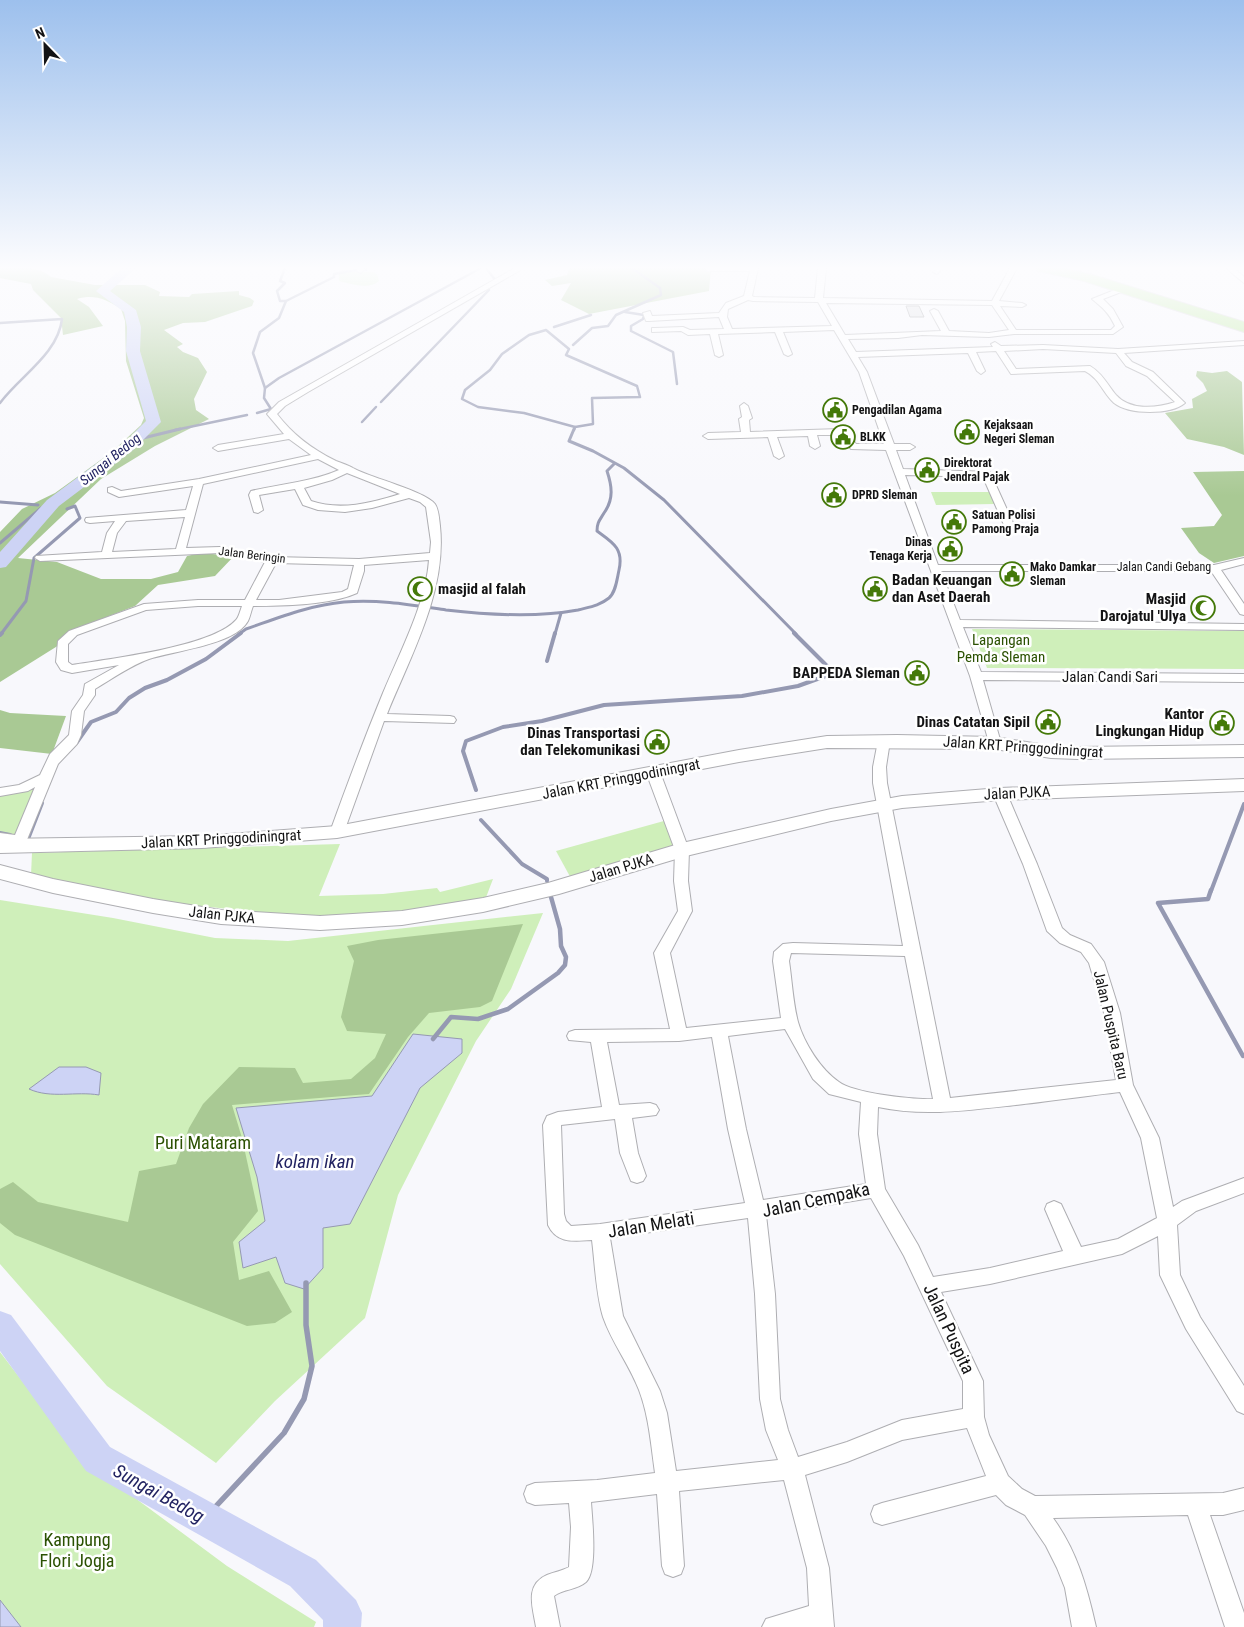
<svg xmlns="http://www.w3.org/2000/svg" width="1244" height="1627" font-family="'Roboto Condensed',sans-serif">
	<rect width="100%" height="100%" fill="#f8f8fc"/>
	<g fill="#cfefba">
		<path d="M343 272H373L377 274 379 281C369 290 351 284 339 281V274Z"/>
		<polygon points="931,492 989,492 995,504 936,505"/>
		<polygon points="972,629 1244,631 1244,669 987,668"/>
		<polygon points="46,777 21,838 0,836 0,792"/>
		<polygon points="671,819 682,850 573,882 556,851"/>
		<polygon points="340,844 319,896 383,894 437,888 440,892 493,879 485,900 410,912 341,916 284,915 155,901 31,875 32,853"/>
		<polygon points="0,900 113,918 215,938 288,941 543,913 511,989 476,1041 398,1195 365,1318 275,1401 216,1463 107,1386 0,1264"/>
		<polygon points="0,1352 81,1458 227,1566 316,1622 314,1627 0,1627"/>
	</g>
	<g fill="#a9c994">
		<path d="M0 268C16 268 39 265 51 277L95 285H145L160 292 159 296 189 297 192 294 239 291V295L250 298 254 301 252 306 205 322 183 323 164 330 183 344 177 347 183 352 198 358 207 372 194 399 196 410 209 419 155 446 101 479 18 558 57 562 101 579H151L178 572 187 556 201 553 234 556 215 576 158 585 135 606 99 620 0 682V532L22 509 55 493 113 451 141 425 144 418 126 361 125 321 121 309C106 299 94 294 77 299L89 307 103 326 63 335 61 318 33 290 31 284 0 278Z"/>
		<polygon points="569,268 711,268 709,291 589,314 561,300 571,283 552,286 545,280 567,275"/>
		<polygon points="1197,371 1212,373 1227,371 1242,382 1244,455 1224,447 1187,439 1165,413 1193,408 1192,399 1207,391 1203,383 1196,376"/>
		<polygon points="1244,471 1244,556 1214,563 1199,553 1181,528 1214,526 1222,515 1193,472"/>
		<polygon points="0,710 10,713 66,716 52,754 0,748"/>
		<polygon points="523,924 492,1001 480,1007 429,1013 408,1037 369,1094 232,1105 242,1138 258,1211 233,1242 239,1280 269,1271 292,1312 275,1323 247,1326 15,1235 0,1223 0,1189 13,1182 38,1202 128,1222 139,1171 176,1164 189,1128 203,1104 239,1067 295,1068 303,1083 351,1079 375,1058 386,1034 347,1031 341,1017 354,961 347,946 378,940"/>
	</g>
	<g fill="#cdd3f5" stroke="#9599b2">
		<polygon points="413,1034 462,1039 462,1053 420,1088 350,1224 323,1228 323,1268 304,1289 285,1283 276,1257 243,1268 239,1242 265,1221 257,1177 236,1108 372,1096"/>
		<path d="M59 1067H86L101 1073 99 1095C76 1091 51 1099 29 1089Z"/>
		<polygon points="0,1600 21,1627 0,1627"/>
	</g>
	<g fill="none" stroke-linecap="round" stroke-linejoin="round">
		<g stroke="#9599b2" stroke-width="2.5">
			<polyline points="285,268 280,281 285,283 277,291 280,301 286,301"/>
			<polyline points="366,268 366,270"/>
			<polyline points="486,268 496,281"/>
			<polyline points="625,312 644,315 643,319 631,326 631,331 673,352 677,384"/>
			<path d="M0 323 62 319C58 354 20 376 0 403"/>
			<polyline points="554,327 591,315"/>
			<polygon points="546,330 569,349 566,355 637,386 640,397 592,398 593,424 575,427 524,413 478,407 462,399 465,390 490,370 502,354 529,335"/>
			<polyline points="573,345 592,328 608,326 616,315 661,295 660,288 632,268"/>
			<polyline points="265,388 253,353 260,332 279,318 286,301 334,277 334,274 356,270"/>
			<polyline points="381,402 489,290"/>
			<polyline points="257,413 271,409 264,398 265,388 279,378 481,268"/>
			<polyline points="362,422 376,407"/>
			<polyline points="175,430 247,415"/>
			<polyline points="574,430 575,427"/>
		</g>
		<g stroke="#9599b2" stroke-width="3">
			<polyline points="574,429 569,441 593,451 624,468 664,500 796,634"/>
			<polyline points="135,440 180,429"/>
			<polyline points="0,502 38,505"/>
			<polyline points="0,543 41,508"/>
			<polyline points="1,634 26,601 34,558 80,518 75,506 67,509"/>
			<path d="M239 634 246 629C278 618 310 605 344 602 379 599 412 605 446 610 489 615 535 618 578 610 589 607 599 606 609 598 616 592 617 579 619 570 624 548 612 542 597 531 597 522 600 520 604 513 614 499 612 486 607 471L614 464"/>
			<polyline points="555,634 561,613"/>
		</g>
		<g stroke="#9599b2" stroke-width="4">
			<polyline points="0,635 2,633"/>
			<polyline points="547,661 555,633"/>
			<polyline points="77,742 91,722 116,712 129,698 145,688 167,680 206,659 241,633"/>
			<polyline points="476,790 463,751 466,741 503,727 542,721 604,705 742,696 798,686 834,673 794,633"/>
			<polyline points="481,820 522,864 547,879 547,881"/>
			<polyline points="0,833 10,835"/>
			<polyline points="28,839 42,803"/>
			<polyline points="1211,891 1244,804"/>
		</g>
		<g stroke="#9599b2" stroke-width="4.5">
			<polyline points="1211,890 1208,899 1158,903 1243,1056"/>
			<polyline points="433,1039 451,1017 478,1019 508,1009 558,973 565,965 566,957 561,946 560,929 551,897"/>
		</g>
		<polyline stroke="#9599b2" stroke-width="5.5" points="205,1518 284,1433 304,1399 312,1366 306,1325 306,1283"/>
		<g fill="#cdd3f5" fill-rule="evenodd">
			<polygon points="122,268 136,268 110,291 136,310 141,327 140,351 161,422 133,450 59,506 6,567 0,568 0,552 47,500 123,444 146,421 126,351 127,327 124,312 96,291"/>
			<polygon points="0,1311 11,1315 110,1447 316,1560 356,1600 362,1613 361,1627 323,1627 323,1620 290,1586 86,1471 0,1351"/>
		</g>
	</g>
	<polygon fill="#d8d9dd" stroke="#8b8c8f" points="906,306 919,306 924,317 910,317"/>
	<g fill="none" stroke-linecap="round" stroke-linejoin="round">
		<g stroke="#aeaeb2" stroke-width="2">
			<g id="street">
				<polygon points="358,268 365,268 361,273 357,271"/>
				<path d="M515 268H524L308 392 285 406 277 414C293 435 312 449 336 461 341 463 348 465 353 468 371 478 425 491 435 504 439 510 439 519 440 526 447 591 411 655 387 714L450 716 454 717 456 720 454 723 384 721 344 832 342 835H332L330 832C347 785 364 739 383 693 400 652 426 603 429 560L364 565V571L357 593C331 605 282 606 253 606 251 611 250 617 248 621 235 645 173 651 149 659 130 666 113 678 95 689V695L84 711 81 735 77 744 58 764 24 847 22 850H12L10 847 12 843 0 841V833L15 835 35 787 28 791 0 796V788L19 785 40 775 50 754 69 735 72 711 83 695 85 684 119 665 72 673 61 670 56 662 58 641 69 631 144 604 198 600H245L265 562 220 553 40 561 35 558 36 556 102 552 107 533 115 521 90 523 86 522 85 520 86 518 186 510 193 486 119 497 108 492V488L112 487 121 491 199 479 311 455 289 439 218 451 213 448 218 445 284 434 267 414 279 402ZM318 459 339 470C311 482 281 484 251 491L249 495 254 512 258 513 263 510 259 495 295 489 303 505 318 510 345 512 372 508 409 498 420 502 426 507 431 542 430 553 359 559 272 557 220 547 186 548 203 484ZM347 473 400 494C372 503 340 511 311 501L304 488 332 480ZM185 517 176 549 112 552 117 533 126 521ZM276 563 354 565 348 589 342 592 279 600H256ZM198 606H242C240 611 239 617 236 620 212 647 109 659 72 665L68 662V644L77 635 146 610Z"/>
				<path d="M705 268H758L752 296 754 297 815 298 818 268H826L823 298 992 301 1010 268H1017L999 301 1022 303 1026 305 1022 307 1000 306 1016 330H1111L1115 326C1109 313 1103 308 1092 299L1122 287 1129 289 1103 299 1113 309 1123 327 1113 334H1014L989 337 922 335 898 338 848 339 856 352 993 347 991 344 995 342 1001 346 1043 345 1118 349 1244 341V345L1124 353 1132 362 1153 372 1185 403C1171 415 1129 415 1114 403 1103 393 1099 378 1085 371L1011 374 996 351 976 352 985 371 981 374 977 371 968 353 858 357 867 372 894 444H910L915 447 910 450H896L903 469 990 472 1014 525 1009 528 1004 525 983 477 905 475 938 565H1214L1244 558V564L1221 570 1244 604V615L1240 614 1211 571H941L960 620 1244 624V630L963 627 981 672 1244 674V682L983 680 1001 743 1000 746H990L970 676 886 450 851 449 839 435H817L820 446 815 449 810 446 808 436 777 437 784 456 779 459 774 456 768 437 708 439 703 436 708 433 741 432 739 419 742 417 740 406 744 403 748 406 752 418 749 420 750 432 840 429 848 432 856 444H884L859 372 834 330 783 332 792 354 788 356 784 354 775 332 718 334 723 355 719 357 715 355 710 334 688 335 681 331 652 332V328H655L683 327 690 330 724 329 719 317 649 321H646L643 313 650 311 652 316 719 313 726 303 744 296 750 271H708ZM748 300 753 301 818 302 832 326 732 329 727 317 728 309ZM826 303 992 305 1009 330 989 333 949 331 938 311 934 309 930 311 941 331 845 335ZM1043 349 1116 353 1126 366 1147 376 1175 402C1157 408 1130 411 1116 395 1107 384 1102 373 1090 366L1016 369 1004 351Z"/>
				<polygon points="936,268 943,268 937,274 933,272"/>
				<polygon points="1226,268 1234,268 1244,277 1244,283"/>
				<path d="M884 737 890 741 886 767 887 783 950 1098 1116 1080 1104 1013 1089 963 1081 952 1060 943 1047 931 1023 864 993 794 1000 790 1007 794 1037 864 1062 928 1070 935 1091 944 1104 962 1120 1013 1133 1085 1159 1138 1173 1207 1182 1201 1244 1178V1193L1196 1211 1177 1225 1180 1275 1200 1317 1244 1386V1414L1237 1411 1186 1329 1160 1275 1158 1236 1122 1254 990 1284 941 1292 983 1381 984 1417 989 1435 1008 1476 1022 1489 1035 1496 1223 1493 1244 1488V1510L1223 1515H1210L1244 1613V1627H1225L1188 1515 1053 1518C1077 1551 1087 1587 1096 1627H1072L1065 1588 1057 1568 1046 1546 1025 1515 1006 1505 996 1495 882 1525 874 1522 871 1514 874 1506 882 1503 986 1476 967 1428 902 1440 847 1462 805 1475 829 1568 834 1627H762L766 1619 809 1606 807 1568 784 1480 679 1491 684 1566 681 1574 673 1577 665 1574 662 1566 657 1494 591 1502C592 1518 598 1571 586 1582 577 1590 563 1589 554 1596L560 1627H536C533 1608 524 1585 547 1575 554 1572 562 1571 569 1567L571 1527 569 1503 535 1505 527 1502 524 1494 527 1486 535 1483 597 1480 655 1473C651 1445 649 1416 639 1390 629 1364 612 1343 603 1317 596 1294 595 1264 592 1240 573 1241 557 1244 548 1225L543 1125 547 1116 558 1112 602 1107 591 1042 569 1040 567 1036 569 1032 575 1030 670 1029 654 953 678 911 674 881 675 850 646 772 653 768 660 772 689 850 688 881 692 911 670 953 686 1028 781 1018 773 961 774 952 783 944 793 943 903 946 873 783V767L878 741ZM791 953 905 956 933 1099C914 1100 853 1093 839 1082 821 1070 804 1043 798 1022 793 1003 792 981 789 961ZM785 1029 813 1079 829 1094 861 1102 859 1134 866 1184 763 1200 746 1129 728 1036ZM712 1037 728 1129 745 1203 600 1224 571 1226 566 1221 564 1214 561 1125 615 1119 620 1153 631 1181 637 1183 643 1181 646 1176 638 1153 632 1118 656 1115 659 1110 656 1105 650 1103 619 1105 607 1042 679 1041ZM1120 1092 1141 1138 1157 1218 1118 1239 1081 1247 1061 1204 1054 1201 1047 1204 1045 1209 1063 1251 990 1268 933 1277 918 1245 885 1189 877 1134 878 1107C924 1117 970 1110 1016 1105 1051 1101 1085 1096 1120 1092ZM871 1198 904 1256 963 1381V1409L902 1420 847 1442 798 1457 788 1430 780 1399 775 1294 766 1215ZM748 1218 755 1294 760 1399 766 1430 778 1460 676 1471 667 1413 660 1391 623 1316 610 1238Z"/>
			</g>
		</g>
		<g stroke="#aeaeb2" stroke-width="2">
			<g id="secondary">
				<polygon points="897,735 995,737 1051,746 1078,747 1244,745 1244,757 1078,759 1051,758 995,749 827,748 739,762 337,838 202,848 0,853 0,839 202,836 337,826 739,750 827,736"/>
				<polygon points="1244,779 1244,791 1000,800 902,808 831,821 686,856 559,894 483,912 402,925 320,930 221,924 153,913 53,893 0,879 0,865 53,879 153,899 221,910 320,916 402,911 483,898 548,883 682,843 831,809 902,796 1000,788"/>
			</g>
		</g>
		<g stroke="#d5d5d5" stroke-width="2">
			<polygon id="highway" points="1036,268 1064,268 1093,275 1244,322 1244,332 1084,281 1038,271"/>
		</g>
		<use href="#street" fill="#fff" fill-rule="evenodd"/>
		<use href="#secondary" fill="#fff" fill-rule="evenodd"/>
		<use href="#highway" fill="#b7e896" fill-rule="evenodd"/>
	</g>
	<linearGradient id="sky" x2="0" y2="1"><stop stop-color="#9dc0ed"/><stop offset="0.54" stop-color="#fcfcfe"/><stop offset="1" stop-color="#fcfcfe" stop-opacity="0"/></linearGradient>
	<rect width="1244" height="496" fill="url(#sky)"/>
	<defs>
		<g id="civic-ring" transform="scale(1.25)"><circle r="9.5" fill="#fff" stroke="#447909" stroke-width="1.5"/><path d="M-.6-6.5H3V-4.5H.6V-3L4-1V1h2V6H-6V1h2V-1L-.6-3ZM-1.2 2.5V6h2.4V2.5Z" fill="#447909"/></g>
		<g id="mosque-ring" transform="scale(1.25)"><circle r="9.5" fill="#fff" stroke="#447909" stroke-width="1.5"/><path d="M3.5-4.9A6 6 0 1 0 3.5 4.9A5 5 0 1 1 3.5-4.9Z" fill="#447909"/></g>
	</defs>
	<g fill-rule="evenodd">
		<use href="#civic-ring" x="835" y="410"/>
		<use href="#civic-ring" x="967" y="432"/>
		<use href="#civic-ring" x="843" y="437"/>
		<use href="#civic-ring" x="927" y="470"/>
		<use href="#civic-ring" x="834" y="495"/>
		<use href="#civic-ring" x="954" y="522"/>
		<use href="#civic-ring" x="950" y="549"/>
		<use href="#civic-ring" x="1012" y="574"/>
		<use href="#mosque-ring" x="420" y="589"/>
		<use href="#civic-ring" x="875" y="589"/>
		<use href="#mosque-ring" x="1203" y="608"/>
		<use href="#civic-ring" x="917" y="673"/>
		<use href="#civic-ring" x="1048" y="722"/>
		<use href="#civic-ring" x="1222" y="723"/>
		<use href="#civic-ring" x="657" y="742"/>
	</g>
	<g text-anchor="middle" stroke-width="5" stroke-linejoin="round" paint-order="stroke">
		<g font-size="12" font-weight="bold" fill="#131314" stroke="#fff" text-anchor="start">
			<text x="852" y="414">Pengadilan Agama</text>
			<text x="984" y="429">Kejaksaan<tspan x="984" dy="14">Negeri Sleman</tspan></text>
			<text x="860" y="441">BLKK</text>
			<text x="944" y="467">Direktorat<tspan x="944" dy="14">Jendral Pajak</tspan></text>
			<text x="852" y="499">DPRD Sleman</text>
			<text x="972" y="519">Satuan Polisi<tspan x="972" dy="14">Pamong Praja</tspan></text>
			<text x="932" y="546" text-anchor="end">Dinas<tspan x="932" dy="14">Tenaga Kerja</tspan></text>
			<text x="1030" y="571">Mako Damkar<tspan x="1030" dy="14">Sleman</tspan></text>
		</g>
		<g font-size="12" fill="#131314" stroke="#fff">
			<text transform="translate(252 555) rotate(7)" y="4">Jalan Beringin</text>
			<text x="1164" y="571">Jalan Candi Gebang</text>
		</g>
		<g font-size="14" font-style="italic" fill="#222362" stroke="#fff">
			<text transform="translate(110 459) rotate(-39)" y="5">Sungai Bedog</text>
		</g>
		<g font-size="15" font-weight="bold" fill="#131314" stroke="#fff" text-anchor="end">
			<text x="892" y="585" text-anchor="start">Badan Keuangan<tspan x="892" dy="17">dan Aset Daerah</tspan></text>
			<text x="438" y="594" text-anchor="start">masjid al falah</text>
			<text x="1186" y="604">Masjid<tspan x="1186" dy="17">Darojatul 'Ulya</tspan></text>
			<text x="900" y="678">BAPPEDA Sleman</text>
			<text x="1204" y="719">Kantor<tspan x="1204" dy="17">Lingkungan Hidup</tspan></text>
			<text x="1030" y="727">Dinas Catatan Sipil</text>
			<text x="640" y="738">Dinas Transportasi<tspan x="640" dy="17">dan Telekomunikasi</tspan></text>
		</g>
		<g font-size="15" fill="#2b5102" stroke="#fff">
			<text x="1001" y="645">Lapangan<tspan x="1001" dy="17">Pemda Sleman</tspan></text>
		</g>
		<g font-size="15" fill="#131314" stroke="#fff">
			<text x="1110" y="682">Jalan Candi Sari</text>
			<text transform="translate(1023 747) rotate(4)" y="5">Jalan KRT Pringgodiningrat</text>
			<text transform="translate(621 779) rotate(-11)" y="5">Jalan KRT Pringgodiningrat</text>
			<text transform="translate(1017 793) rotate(-3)" y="5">Jalan PJKA</text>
			<text transform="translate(221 839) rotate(-3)" y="5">Jalan KRT Pringgodiningrat</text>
			<text transform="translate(621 868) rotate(-17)" y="5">Jalan PJKA</text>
			<text transform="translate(222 915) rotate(6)" y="5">Jalan PJKA</text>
			<text transform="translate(1111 1025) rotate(77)" y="5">Jalan Puspita Baru</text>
		</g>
		<g font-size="18" fill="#2b5102" stroke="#fff">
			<text x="203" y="1149">Puri Mataram</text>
			<text x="77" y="1546">Kampung<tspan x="77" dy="21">Flori Jogja</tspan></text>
		</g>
		<g font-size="18" fill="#131314" stroke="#fff">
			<text transform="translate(816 1200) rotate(-12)" y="6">Jalan Cempaka</text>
			<text transform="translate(651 1225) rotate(-9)" y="6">Jalan Melati</text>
			<text transform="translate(949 1329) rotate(65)" y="6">Jalan Puspita</text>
		</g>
		<g font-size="19" font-style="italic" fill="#222362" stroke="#fff">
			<text x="315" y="1168">kolam ikan</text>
			<text transform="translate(159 1493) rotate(29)" y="7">Sungai Bedog</text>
		</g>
	</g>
	<g transform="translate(45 45) rotate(337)" stroke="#ffffff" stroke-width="4" paint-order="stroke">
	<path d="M0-4L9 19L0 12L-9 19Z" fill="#131314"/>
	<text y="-8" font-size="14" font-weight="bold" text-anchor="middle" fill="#131314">N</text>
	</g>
</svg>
